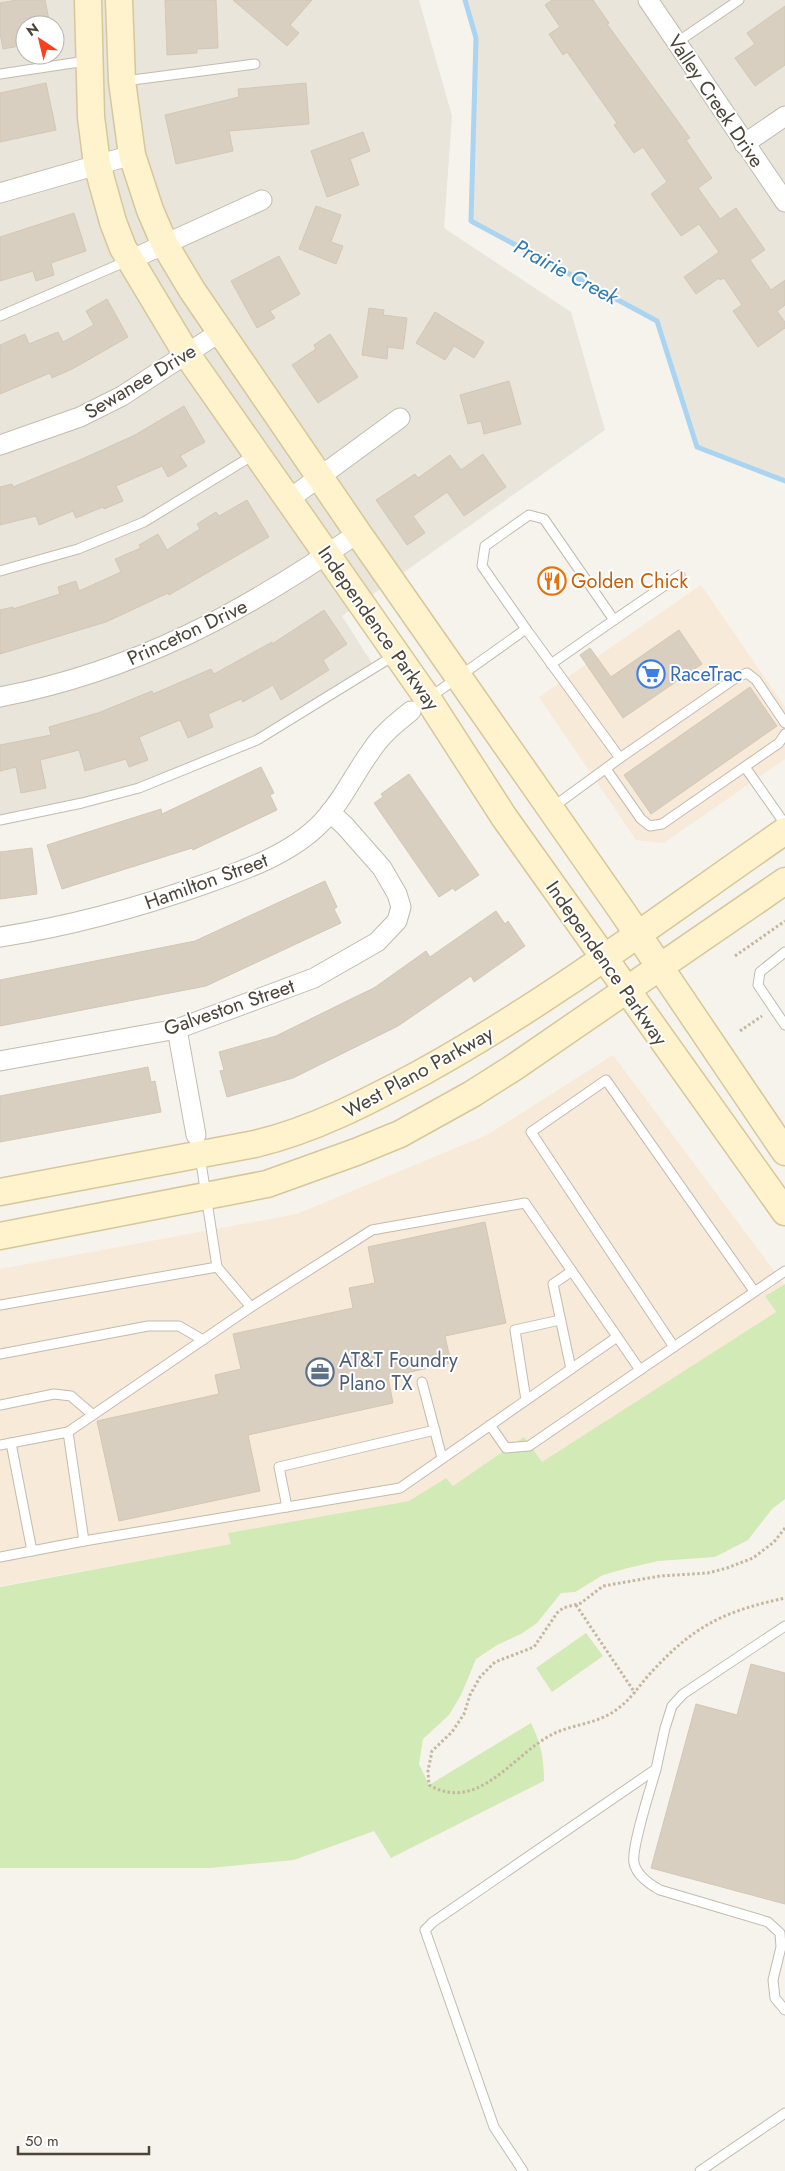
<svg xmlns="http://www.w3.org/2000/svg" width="785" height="2171" font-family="Jost,sans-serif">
	<rect width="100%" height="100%" fill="#f6f3ec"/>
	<g fill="#eae5da" fill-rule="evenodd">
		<path d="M0 0H419L452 116 444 228 571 312 605 430 342 616 375 668 366 675 368 678 311 713 257 741 171 776 0 822ZM25 25H55V55H25Z"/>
		<polygon points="465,0 785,0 785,482 697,447 657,321 471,221 476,38"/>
	</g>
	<g fill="#f7ead8">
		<polygon points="701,585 785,707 785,759 664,843 636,840 539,697"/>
		<polygon points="613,1055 784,1284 765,1296 776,1312 542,1463 524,1437 453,1486 446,1478 409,1501 228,1533 232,1544 0,1586 0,1269 297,1214 487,1135"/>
	</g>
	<g fill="#d2eab5">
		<path d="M785 1284V1499L772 1509 748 1540 715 1557 658 1561 628 1568 603 1575 575 1592 561 1593 537 1623 521 1634 497 1645 476 1659 461 1695 449 1715 423 1739 419 1764 429 1785 531 1723C541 1743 544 1759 544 1781L391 1858 374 1831 294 1860 210 1868H0V1587L231 1544 228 1533 409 1501 446 1478 453 1486 524 1437 542 1462 776 1312 765 1296Z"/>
		<polygon points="586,1633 603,1656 552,1692 536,1668"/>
	</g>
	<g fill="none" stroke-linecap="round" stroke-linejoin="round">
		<polyline stroke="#a9d4f2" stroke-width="5" points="465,0 476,38 471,221 657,321 697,447 785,481"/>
	</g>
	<g fill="#d8cfc1" stroke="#d3c7b4">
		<polygon points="17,0 45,0 50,25 25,25 25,45 3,49 0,33 0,3"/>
		<polygon points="165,0 216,0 218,48 197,49 197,53 167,55"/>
		<polygon points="233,0 312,0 290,25 299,33 287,46"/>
		<polygon points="552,0 593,0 609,23 607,24 690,138 686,140 712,178 698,188 720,219 736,208 765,250 750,260 771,290 785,280 785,305 777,311 785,322 785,328 758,347 733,311 742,305 724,278 720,280 719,278 696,294 684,277 719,252 699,224 681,236 651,194 667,182 643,147 634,153 614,125 617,123 567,52 563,55 549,34 560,27 545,5"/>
		<polygon points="785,6 785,65 755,86 735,58 755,44 747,33"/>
		<polygon points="46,83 56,130 0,142 0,93"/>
		<polygon points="306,83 309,124 229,131 233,151 176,164 165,115 239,97 238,89"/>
		<polygon points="363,132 370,151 350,159 359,185 327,197 311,151"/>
		<polygon points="316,206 341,215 331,242 343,246 336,264 299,249"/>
		<polygon points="74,213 86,251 51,263 54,275 36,281 33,271 0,281 0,237"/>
		<polygon points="279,256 300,294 270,311 275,318 257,328 231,281"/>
		<polygon points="107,299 128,337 74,368 52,378 50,373 0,394 0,345 25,334 29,344 58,332 63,342 94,325 86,311"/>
		<polygon points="369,308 384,310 383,315 407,318 403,349 388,347 387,359 362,355"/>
		<polygon points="435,312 484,342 474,358 454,346 445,360 416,343"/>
		<polygon points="330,334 358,377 318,403 292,365 316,349 314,345"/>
		<polygon points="509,381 521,424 484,434 481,421 468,424 460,395"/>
		<polygon points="184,406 205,442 180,456 187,466 168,477 162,466 116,486 123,501 104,509 103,507 76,518 73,511 39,525 36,516 0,525 0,487 12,484 13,487 82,459 135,435"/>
		<polygon points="483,454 506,487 464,516 447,492 413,516 425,533 407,545 376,500 415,474 418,478 450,455 461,470"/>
		<polygon points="247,500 269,537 169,595 168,593 106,622 0,654 0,610 13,607 13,609 60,594 58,587 76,581 79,591 121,572 115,559 141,548 139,545 158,534 167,550 200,529 197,524 216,512 219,516"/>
		<polygon points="324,610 347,644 323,660 329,670 281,700 273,685 243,702 241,699 208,714 213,727 188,738 180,720 139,737 148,760 129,767 126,759 85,771 79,750 40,760 46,788 21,793 16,767 0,771 0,745 51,735 49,727 98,713 152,691 153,694 211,669 214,674 272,642 272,644"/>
		<polygon points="679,630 702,664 623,718 580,655 590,648 611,677"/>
		<polygon points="750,687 777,726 651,814 624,775"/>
		<polygon points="261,767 274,793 270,795 277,810 193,850 192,848 62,889 47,845 161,809 162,814"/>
		<polygon points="409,774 479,875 455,891 453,888 439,897 374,803 383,797 381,794"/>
		<polygon points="32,848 37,894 0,899 0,852"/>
		<polygon points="325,881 337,907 334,909 341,923 206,986 0,1026 0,980 195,941"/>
		<polygon points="496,911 505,924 508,921 525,946 474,982 471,976 398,1026 293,1078 227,1097 220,1071 224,1070 219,1052 276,1036 355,997 374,988 426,951 430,957"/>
		<polygon points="148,1067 151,1082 155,1081 161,1112 0,1142 0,1096"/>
		<polygon points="485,1222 506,1323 445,1336 451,1363 388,1377 393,1403 248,1435 260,1491 119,1521 97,1421 219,1394 215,1375 241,1369 233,1334 353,1308 349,1288 375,1283 368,1247"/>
		<polygon points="751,1664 785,1673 785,1904 651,1868 696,1704 737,1715"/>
	</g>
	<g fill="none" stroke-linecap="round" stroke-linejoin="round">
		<g stroke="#c2bbae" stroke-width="11">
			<g id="lane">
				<polyline points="676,43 739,0"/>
				<polyline points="0,74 86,61"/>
				<polyline points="125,81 255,64"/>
				<polyline points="0,316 127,261"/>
				<polyline points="0,571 78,549 144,522 255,454"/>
				<polyline points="614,620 680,575"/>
				<polyline points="526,629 482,566 485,546 529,515 544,519 614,620 551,664"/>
				<polyline points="429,698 526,629 620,758 553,807"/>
				<polyline points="620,758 737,677 747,673 756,680 785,723"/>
				<polyline points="745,767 785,824"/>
				<polyline points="606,769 641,819 650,826 662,824 779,743 785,734"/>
				<polyline points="0,820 82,803 139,788 257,740 395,655"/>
				<polyline points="785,952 760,972 758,985 785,1025"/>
				<polyline points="200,1156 217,1267 251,1307 372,1230 525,1203 640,1370 785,1271"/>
				<polyline points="0,1305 217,1267"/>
				<polyline points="674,1347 531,1132 606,1080 754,1291"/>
				<polyline points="0,1354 148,1326 179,1326 203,1340"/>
				<polyline points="571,1369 553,1284 572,1271"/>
				<polyline points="422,1382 442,1458"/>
				<polyline points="526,1400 515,1330 560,1320"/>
				<polyline points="0,1405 54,1394 71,1396 93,1415"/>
				<polyline points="490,1425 506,1448 529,1446 640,1370"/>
				<polyline points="68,1432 251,1307"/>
				<polyline points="11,1443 32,1551"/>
				<polyline points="0,1445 68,1432 84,1541 400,1488 617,1337"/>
				<polyline points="287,1507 279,1467 435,1430"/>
				<polyline points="0,1557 84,1541"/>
				<path d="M656 1769C651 1788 631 1847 634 1863 637 1876 649 1884 660 1890L768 1922 780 1933 781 1947 773 1980 775 1998 785 2010"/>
				<polyline points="523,2171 494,2127 425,1930 433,1922 656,1769 665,1728 672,1706 683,1694 785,1626"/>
				<polyline points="700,2171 785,2113"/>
			</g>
		</g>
		<g stroke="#c2bbae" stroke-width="21">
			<g id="street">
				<polyline points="648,0 785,202"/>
				<polyline points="744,144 785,116"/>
				<polyline points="0,193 132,155"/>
				<polyline points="130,260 262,200"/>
				<polyline points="0,445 80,417 122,396 220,332"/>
				<polyline points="288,500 400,418"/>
				<path d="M0 697C136 671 246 611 358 533"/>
				<path d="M0 937C71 926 137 908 205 884 245 870 291 854 321 823 342 802 354 774 371 751 381 735 396 723 411 711"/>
				<polyline points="177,1029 196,1135"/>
				<polyline points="0,1061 177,1029 314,978 377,942 397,921 401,907 397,894 382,868 345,826 330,812"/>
			</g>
		</g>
		<g stroke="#d6c79b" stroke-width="29">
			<g id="secondary">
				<polyline points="88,0 91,117 97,164 113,222 123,248 186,353 428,699 504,817 785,1212"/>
				<polyline points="119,0 122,81 132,155 150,210 165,245 192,290 358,533 622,911 785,1152"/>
				<path d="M0 1192 255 1144C314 1130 367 1102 421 1073 548 1003 665 914 785 831"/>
				<polyline points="0,1236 267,1184 356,1152 400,1134 472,1094 513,1068 785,881"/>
			</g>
		</g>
		<g stroke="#c4b79f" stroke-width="3" stroke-dasharray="2.5 2.5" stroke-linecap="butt">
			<polyline points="735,956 785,921"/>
			<polyline points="740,1031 762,1016"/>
			<path d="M785 1528 774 1542 753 1558 727 1568 708 1573 660 1576 603 1586 581 1603 563 1608 557 1613 534 1647 495 1662 480 1677 470 1695 464 1714 452 1732 432 1751 428 1771 429 1785C479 1814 514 1753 553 1734 573 1724 597 1724 616 1710 629 1701 637 1689 647 1677 665 1657 683 1639 707 1625 731 1611 758 1604 785 1598"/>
			<polyline points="576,1605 635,1693"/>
		</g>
		<use href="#lane" stroke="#fff" stroke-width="9"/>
		<use href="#street" stroke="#fff" stroke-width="19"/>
		<use href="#secondary" stroke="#fff3cd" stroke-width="26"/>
	</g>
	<defs>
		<g id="restaurant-ring" transform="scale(1.4375)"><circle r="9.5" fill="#fff" stroke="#e8710a" stroke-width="1.5"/><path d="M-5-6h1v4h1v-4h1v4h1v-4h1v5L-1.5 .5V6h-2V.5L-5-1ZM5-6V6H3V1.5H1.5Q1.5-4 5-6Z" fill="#e8710a"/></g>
		<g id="supermarket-ring" transform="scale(1.4375)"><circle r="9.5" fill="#fff" stroke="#3f7fe0" stroke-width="1.5"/><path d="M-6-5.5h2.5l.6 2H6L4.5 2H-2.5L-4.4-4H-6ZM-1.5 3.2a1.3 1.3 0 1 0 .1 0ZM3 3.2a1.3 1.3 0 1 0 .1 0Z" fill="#3f7fe0"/></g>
		<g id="office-ring" transform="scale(1.4375)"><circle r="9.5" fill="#fff" stroke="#5c6f8a" stroke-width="1.5"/><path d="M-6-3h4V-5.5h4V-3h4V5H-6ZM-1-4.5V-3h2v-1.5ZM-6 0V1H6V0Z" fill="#5c6f8a"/></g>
	</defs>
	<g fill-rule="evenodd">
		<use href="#restaurant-ring" x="552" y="581"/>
		<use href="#supermarket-ring" x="651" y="674"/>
		<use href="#office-ring" x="320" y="1372"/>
	</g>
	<g text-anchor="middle" stroke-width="4" stroke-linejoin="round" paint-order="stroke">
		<g font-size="20" fill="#4b4439" stroke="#fff">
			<text transform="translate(716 101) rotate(56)" y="7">Valley Creek Drive</text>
			<text transform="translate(140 381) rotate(-31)" y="7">Sewanee Drive</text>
			<text transform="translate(379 628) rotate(55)" y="7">Independence Parkway</text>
			<text transform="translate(187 632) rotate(-25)" y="7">Princeton Drive</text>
			<text transform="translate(206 881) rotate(-20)" y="7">Hamilton Street</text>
			<text transform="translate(607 963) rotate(55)" y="7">Independence Parkway</text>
			<text transform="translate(229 1007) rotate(-19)" y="7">Galveston Street</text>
			<text transform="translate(418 1072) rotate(-29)" y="7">West Plano Parkway</text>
		</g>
		<g font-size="20" fill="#c56008" stroke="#fff" text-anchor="start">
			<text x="571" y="588">Golden Chick</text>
		</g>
		<g font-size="20" fill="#366cbe" stroke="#fff" text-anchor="start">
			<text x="670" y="681">RaceTrac</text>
		</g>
		<g font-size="20" fill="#4e5e75" stroke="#fff" text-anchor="start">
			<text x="339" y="1367">AT&amp;T Foundry<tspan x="339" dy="23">Plano TX</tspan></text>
		</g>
		<g font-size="21" font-style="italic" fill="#2e7ab2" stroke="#fff">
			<text transform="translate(566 272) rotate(28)" y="7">Prairie Creek</text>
		</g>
	</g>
	<g transform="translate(40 40) rotate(325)"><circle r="24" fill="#ffffff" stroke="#b7b4b0"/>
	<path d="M0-4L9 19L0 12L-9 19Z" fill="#fc3f1d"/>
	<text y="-8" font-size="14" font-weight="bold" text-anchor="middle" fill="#4b4439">N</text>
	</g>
	<path d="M18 2146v8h131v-8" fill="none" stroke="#4b4439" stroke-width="2.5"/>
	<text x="25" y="2146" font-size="15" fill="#4b4439" stroke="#ffffff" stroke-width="4" paint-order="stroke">50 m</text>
</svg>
